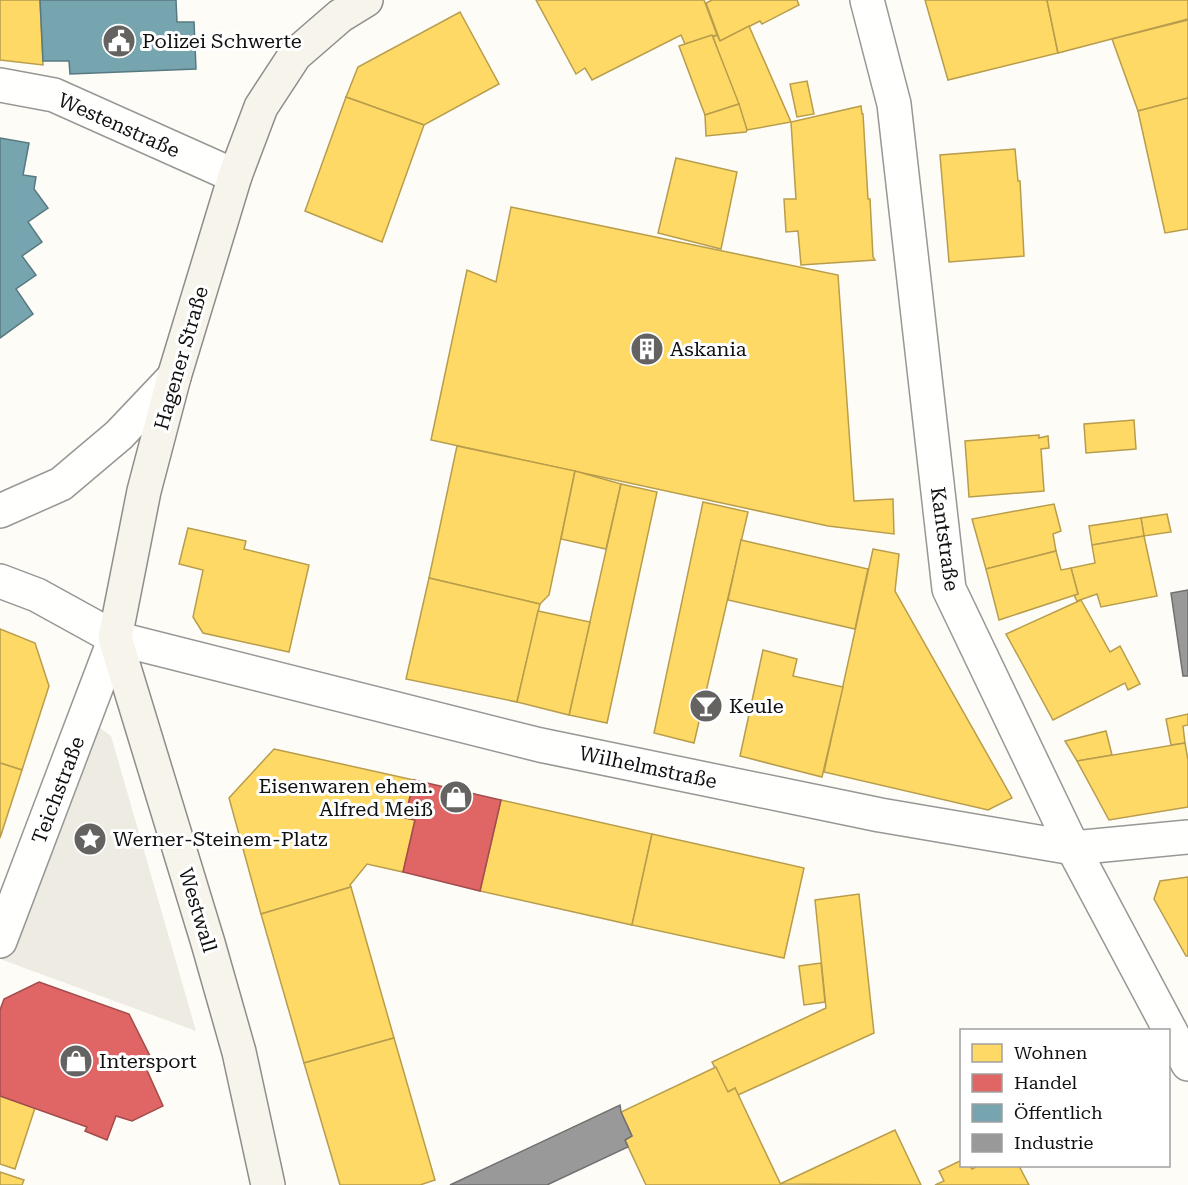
<svg xmlns="http://www.w3.org/2000/svg" width="1188" height="1185" font-family="'Roboto Serif',serif">
	<rect width="100%" height="100%" fill="#fdfcf7"/>
	<polygon fill="#edebe2" points="85,717 111,736 196,1031 0,959 0,941"/>
	<g fill="#ffd966" stroke="#b89d4c" stroke-width="1.5">
		<polygon points="0,0 40,0 43,65 0,60"/>
		<polygon points="536,0 704,0 717,35 685,44 681,35 592,80 585,68 576,74"/>
		<polygon points="712,0 797,0 799,5 762,24 760,21 720,41 706,3"/>
		<polygon points="925,0 1047,0 1058,53 948,80"/>
		<polygon points="1047,0 1188,0 1188,19 1058,53"/>
		<polygon points="460,12 499,84 424,125 346,97 358,67"/>
		<polygon points="1188,20 1188,98 1138,111 1112,39"/>
		<polygon points="749,26 791,122 747,130 713,37 717,35 720,41"/>
		<polygon points="712,35 739,104 705,115 679,46"/>
		<polygon points="807,81 814,114 797,117 790,84"/>
		<polygon points="346,97 424,125 382,242 305,211"/>
		<polygon points="1188,98 1188,229 1165,233 1138,111"/>
		<polygon points="739,104 747,130 746,132 706,136 705,115"/>
		<polygon points="861,106 862,114 863,114 868,199 870,199 873,257 875,260 801,265 798,231 786,232 784,199 796,199 791,122"/>
		<polygon points="1015,149 1018,181 1020,181 1024,256 949,262 940,155"/>
		<polygon points="676,158 737,172 721,249 658,233"/>
		<polygon points="511,207 838,275 854,501 893,499 894,534 828,526 431,440 467,270 496,282"/>
		<polygon points="1134,420 1136,449 1086,453 1084,424"/>
		<polygon points="1039,435 1039,438 1048,436 1049,448 1041,449 1044,491 969,497 965,441"/>
		<polygon points="457,446 575,471 549,595 540,604 429,578"/>
		<polygon points="575,471 621,484 606,549 561,539"/>
		<polygon points="621,484 657,492 607,723 569,715"/>
		<polygon points="703,502 748,512 694,743 654,733"/>
		<polygon points="1054,504 1061,531 1053,534 1056,551 986,569 972,519"/>
		<polygon points="1167,514 1171,532 1144,536 1141,518"/>
		<polygon points="1141,518 1144,536 1092,545 1089,526"/>
		<polygon points="188,528 246,541 244,549 309,565 289,652 203,633 193,617 203,570 179,564"/>
		<polygon points="1144,536 1157,596 1101,607 1097,594 1077,601 1074,595 1078,594 1071,568 1095,563 1092,545"/>
		<polygon points="741,540 868,569 855,629 728,600"/>
		<polygon points="873,549 899,554 895,591 1012,798 988,810 824,772"/>
		<polygon points="1056,551 1061,570 1071,568 1078,594 999,620 986,569"/>
		<polygon points="429,578 540,604 517,702 406,679"/>
		<polygon points="1081,600 1110,652 1120,646 1140,684 1128,690 1125,683 1053,720 1006,634"/>
		<polygon points="538,611 590,622 569,715 517,702"/>
		<polygon points="0,629 35,643 49,686 22,770 0,763"/>
		<polygon points="763,650 797,659 793,676 843,687 822,777 740,756"/>
		<polygon points="1188,714 1188,725 1183,726 1185,743 1171,745 1166,719"/>
		<polygon points="1106,731 1112,755 1077,761 1065,741"/>
		<polygon points="1185,743 1188,760 1188,807 1109,820 1077,761"/>
		<polygon points="274,749 414,780 405,818 415,820 403,872 367,864 350,885 351,887 261,914 229,798"/>
		<polygon points="0,763 22,770 0,838"/>
		<polygon points="501,800 652,834 632,925 480,891"/>
		<polygon points="652,834 804,868 784,958 632,925"/>
		<polygon points="1188,877 1188,956 1186,956 1154,899 1160,881"/>
		<polygon points="351,887 394,1038 304,1063 261,914"/>
		<polygon points="859,894 874,1033 738,1095 735,1088 728,1092 712,1062 826,1008 815,900"/>
		<polygon points="821,963 825,1002 804,1005 799,966"/>
		<polygon points="394,1038 435,1180 420,1185 340,1185 304,1063"/>
		<polygon points="716,1067 728,1092 735,1088 781,1185 646,1185 625,1140 632,1136 621,1112"/>
		<polygon points="0,1096 35,1108 15,1169 0,1164"/>
		<polygon points="895,1130 921,1185 780,1184"/>
		<polygon points="962,1160 962,1166 970,1166 972,1169 978,1166 1019,1166 1029,1185 935,1185 944,1181 939,1171"/>
		<polygon points="0,1172 24,1180 22,1185 0,1185"/>
	</g>
	<g fill="#e06666" stroke="#a24c4c" stroke-width="1.5">
		<polygon points="414,780 501,800 480,891 403,872 415,820 405,818"/>
		<polygon points="39,982 129,1014 154,1064 146,1068 163,1106 132,1121 116,1116 107,1140 85,1131 87,1127 0,1096 0,1010 4,999"/>
	</g>
	<g fill="#76a5af" stroke="#587980" stroke-width="1.5">
		<polygon points="40,0 176,0 177,22 194,22 196,69 70,74 69,61 43,61"/>
		<polygon points="0,138 29,143 23,175 36,177 34,189 48,208 28,222 42,242 22,256 36,275 16,289 33,314 0,338"/>
	</g>
	<g fill="#999" stroke="#707070" stroke-width="1.5">
		<polygon points="1188,590 1188,676 1183,676 1171,593"/>
		<polygon points="620,1105 621,1112 632,1136 625,1140 628,1147 547,1185 450,1185"/>
	</g>
	<g fill="none" stroke-linecap="round" stroke-linejoin="round">
		<g stroke="#979795" stroke-width="36">
			<polyline id="pedestrian" points="0,941 115,638"/>
		</g>
		<g stroke="#979795" stroke-width="36">
			<g id="minor">
				<polyline points="867,0 894,104 949,589 1073,848 1188,1064"/>
				<polyline points="0,85 54,95 235,176"/>
				<polyline points="115,638 540,745 880,815 1073,848 1188,837"/>
			</g>
		</g>
		<g stroke="#979795" stroke-width="36">
			<g id="tertiary">
				<polyline points="0,511 61,484 119,435 174,377"/>
				<polyline points="0,581 37,595 115,638"/>
			</g>
		</g>
		<g stroke="#8e8d8b" stroke-width="36">
			<polyline id="secondary" points="268,1185 239,1052 208,943 115,638 144,491 174,377 235,176 261,107 295,55 340,16 366,0"/>
		</g>
		<use href="#pedestrian" stroke="#fffffe" stroke-width="33"/>
		<use href="#minor" stroke="#fffffe" stroke-width="33"/>
		<use href="#tertiary" stroke="#fffffe" stroke-width="33"/>
		<use href="#secondary" stroke="#f6f4eb" stroke-width="33"/>
	</g>
	<defs>
		<g id="civic-disc" transform="scale(1.725)"><circle r="9.5" fill="#646362" stroke="#fff"/><path d="M-.6-6.5H3V-4.5H.6V-3L4-1V1h2V6H-6V1h2V-1L-.6-3ZM-1.2 2.5V6h2.4V2.5Z" fill="#fff"/></g>
		<g id="building-disc" transform="scale(1.725)"><circle r="9.5" fill="#646362" stroke="#fff"/><path d="M-4-6H4V6H1V3H-1V6H-4ZM-2.5-4.3h1.7v1.8h-1.7ZM.8-4.3h1.7v1.8H.8ZM-2.5-1h1.7V.8h-1.7ZM.8-1h1.7V.8H.8Z" fill="#fff"/></g>
		<g id="bar-disc" transform="scale(1.725)"><circle r="9.5" fill="#646362" stroke="#fff"/><path d="M-6-5H6L.8 .8V4.5H3.5V6h-7V4.5H-.8V.8Z" fill="#fff"/></g>
		<g id="shop-disc" transform="scale(1.725)"><circle r="9.5" fill="#646362" stroke="#fff"/><path d="M-5-2.5h2.3a2.7 3.5 0 0 1 5.4 0H5L5.5 6h-11ZM-1.5-2.5h3a1.5 2.3 0 0 0-3 0Z" fill="#fff"/></g>
		<g id="sight-disc" transform="scale(1.725)"><circle r="9.5" fill="#646362" stroke="#fff"/><path d="M0-6L1.8-2.2L6-1.7L2.9 1.2L3.7 5.4L0 3.3L-3.7 5.4L-2.9 1.2L-6-1.7L-1.8-2.2Z" fill="#fff"/></g>
	</defs>
	<g fill-rule="evenodd">
		<use href="#civic-disc" x="119" y="41"/>
		<use href="#building-disc" x="647" y="349"/>
		<use href="#bar-disc" x="706" y="706"/>
		<use href="#shop-disc" x="456" y="797"/>
		<use href="#sight-disc" x="90" y="839"/>
		<use href="#shop-disc" x="76" y="1061"/>
	</g>
	<g text-anchor="middle" stroke-width="6" stroke-linejoin="round" paint-order="stroke">
		<g font-size="20" fill="#111" stroke="#fff" text-anchor="start">
			<text x="142" y="48">Polizei Schwerte</text>
			<text x="670" y="356">Askania</text>
			<text x="729" y="713">Keule</text>
			<text x="433" y="793" text-anchor="end">Eisenwaren ehem.<tspan x="433" dy="23">Alfred Meiß</tspan></text>
			<text x="113" y="846">Werner-Steinem-Platz</text>
			<text x="99" y="1068">Intersport</text>
		</g>
		<g font-size="20" fill="#111" stroke="#fff">
			<text transform="translate(119 125) rotate(24)" y="7">Westenstraße</text>
			<text transform="translate(181 358) rotate(-74)" y="7">Hagener Straße</text>
			<text transform="translate(945 539) rotate(82)" y="7">Kantstraße</text>
			<text transform="translate(648 767) rotate(12)" y="7">Wilhelmstraße</text>
			<text transform="translate(58 790) rotate(-69)" y="7">Teichstraße</text>
			<text transform="translate(198 910) rotate(73)" y="7">Westwall</text>
		</g>
	</g>
	<rect x="960" y="1029" width="210" height="138" fill="#ffffff" stroke="#a0a0a0" stroke-width="1.5"/>
	<rect x="972" y="1044" width="30" height="18" fill="#ffd966" stroke="#a0a0a0" stroke-width="1.5"/>
	<text x="1014" y="1059" font-size="18" fill="#111111">Wohnen</text>
	<rect x="972" y="1074" width="30" height="18" fill="#e06666" stroke="#a0a0a0" stroke-width="1.5"/>
	<text x="1014" y="1089" font-size="18" fill="#111111">Handel</text>
	<rect x="972" y="1104" width="30" height="18" fill="#76a5af" stroke="#a0a0a0" stroke-width="1.5"/>
	<text x="1014" y="1119" font-size="18" fill="#111111">Öffentlich</text>
	<rect x="972" y="1134" width="30" height="18" fill="#999999" stroke="#a0a0a0" stroke-width="1.5"/>
	<text x="1014" y="1149" font-size="18" fill="#111111">Industrie</text>
</svg>
